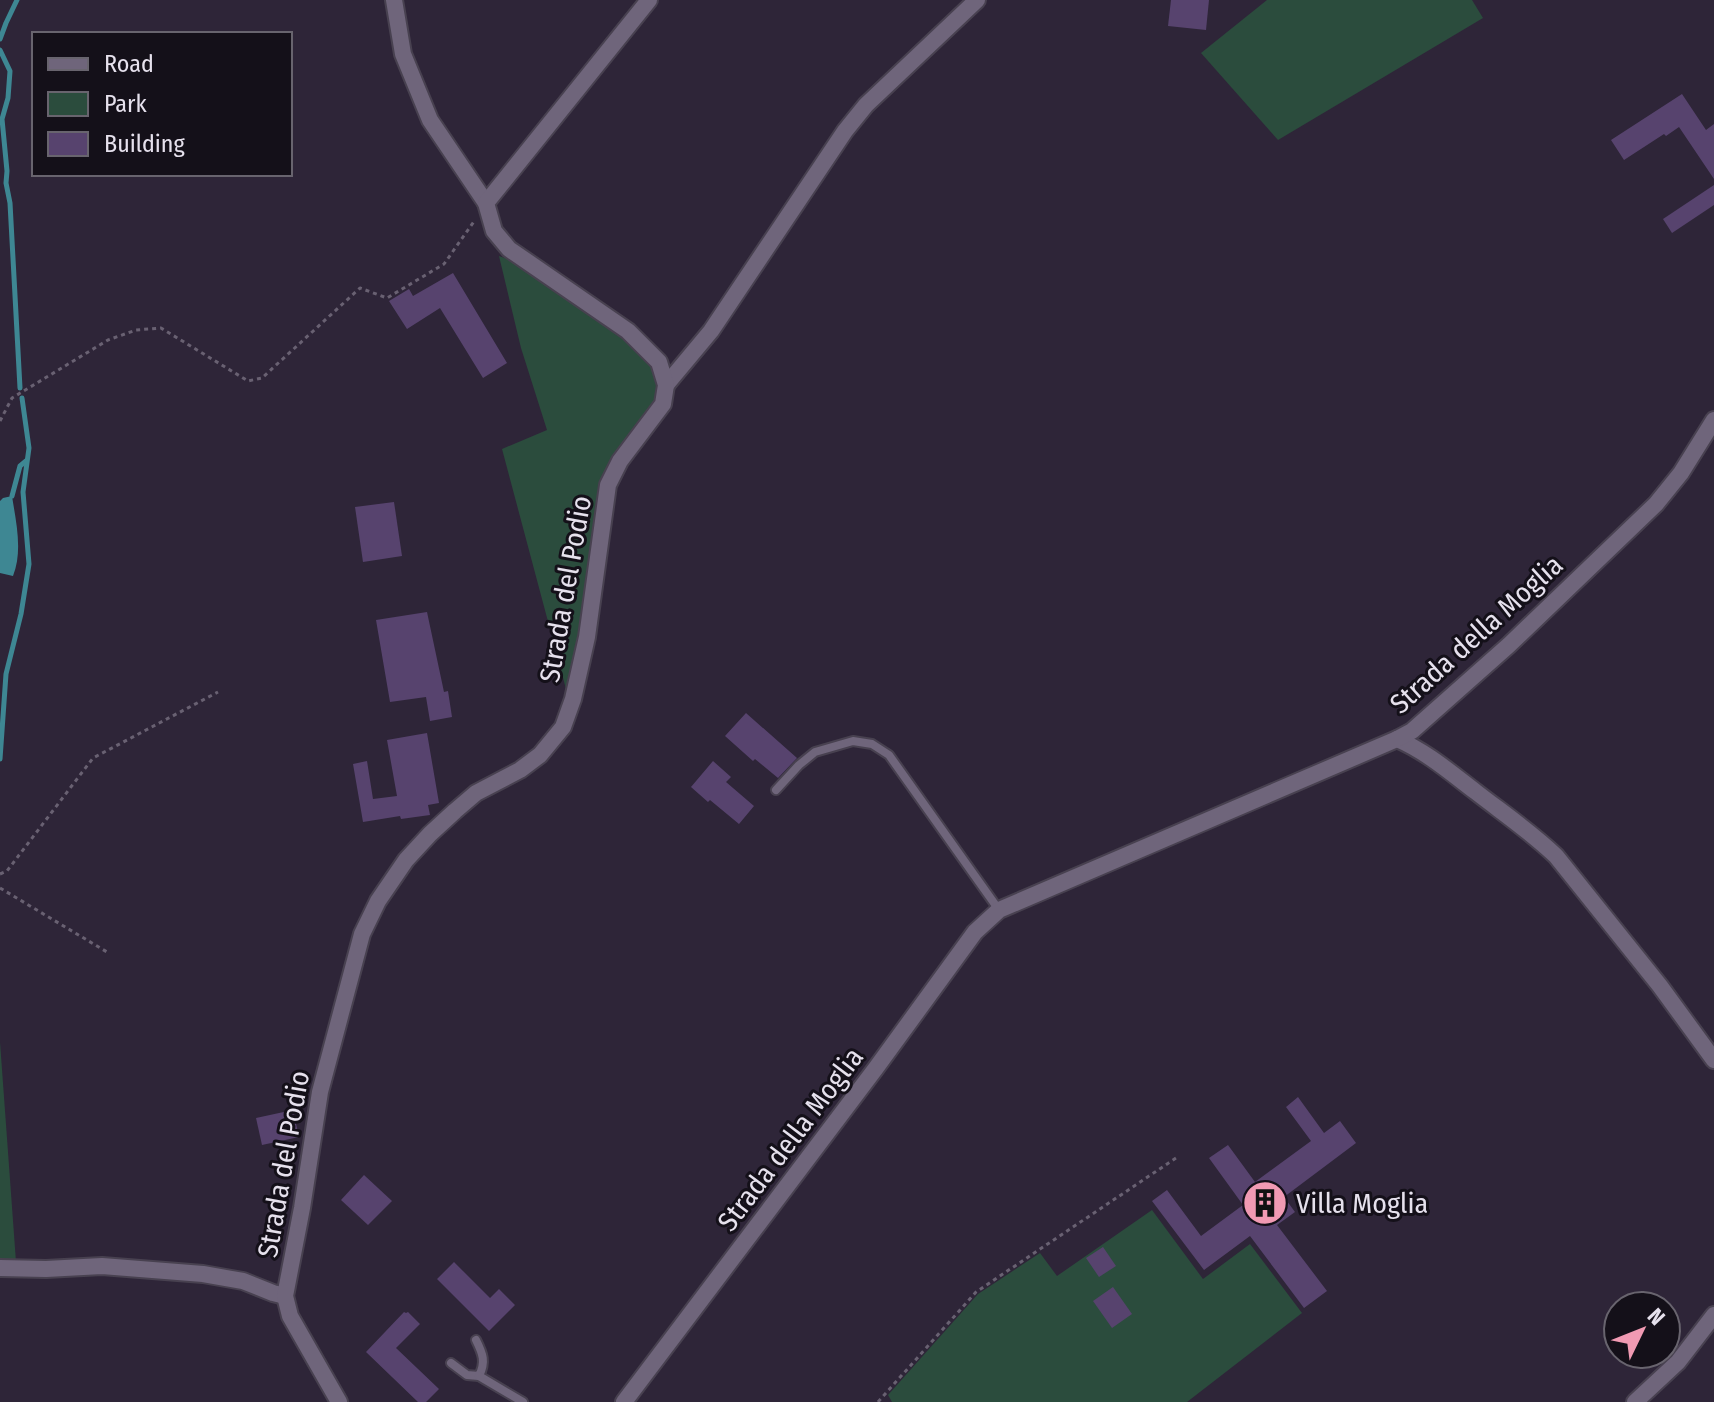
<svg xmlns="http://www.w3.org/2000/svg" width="1714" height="1402" font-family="'Fira Sans Condensed',sans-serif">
	<rect width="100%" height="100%" fill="#2e2538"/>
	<g fill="#2b4c3d">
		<polygon points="1267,0 1472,0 1483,18 1278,140 1201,53"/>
		<polygon points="499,256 511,260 601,317 644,352 661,376 660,392 651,410 621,448 572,689 566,689 502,449 547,430 521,348"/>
		<polygon points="0,1042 16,1262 0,1262"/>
		<polygon points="1152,1210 1203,1279 1250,1244 1302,1313 1187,1402 892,1402 888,1395 978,1294 1040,1253 1057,1276"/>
	</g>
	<path fill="#3e8793" d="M12 496C16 522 23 551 13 576L0 573V501L3 498Z"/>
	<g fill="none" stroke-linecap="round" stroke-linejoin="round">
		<g stroke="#3e8793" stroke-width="5">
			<polyline points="0,39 6,23 17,0"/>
			<polyline points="0,50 10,71 8,98 2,119 7,171 6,183 10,203 20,388"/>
			<polyline points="12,496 20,466 26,461"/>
			<polyline points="0,759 6,674 21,614 29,564 23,492 29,448 22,398"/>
		</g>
	</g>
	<g fill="#57436e">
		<polygon points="1171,0 1209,0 1206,30 1168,26"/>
		<polygon points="1682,94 1706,130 1714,124 1714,179 1679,127 1666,136 1664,134 1624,160 1611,140"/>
		<polygon points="1714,185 1714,205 1672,233 1663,219"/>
		<polygon points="453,273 507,363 483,378 440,308 407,329 389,301 409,289 413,296"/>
		<polygon points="394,502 402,556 363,562 355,507"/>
		<polygon points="427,612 444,692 448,691 452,717 430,721 426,697 390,702 376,620"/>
		<polygon points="746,713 797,758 778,778 755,759 753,761 725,736"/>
		<polygon points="427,733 439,803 428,805 430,815 401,819 400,816 363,822 353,764 367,761 373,799 397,796 387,740"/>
		<polygon points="713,761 731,777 726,782 754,806 739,824 710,800 708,802 691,787"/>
		<polygon points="1298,1097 1324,1133 1340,1121 1356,1143 1284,1197 1295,1212 1277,1225 1327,1291 1304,1308 1250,1236 1204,1270 1152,1201 1167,1190 1201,1236 1243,1205 1209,1158 1228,1145 1255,1182 1311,1141 1286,1107"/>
		<polygon points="293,1110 299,1137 262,1145 256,1118"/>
		<polygon points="364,1175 392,1201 368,1225 341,1200"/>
		<polygon points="1103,1247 1116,1266 1099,1277 1086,1258"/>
		<polygon points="454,1262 490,1298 499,1289 515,1305 489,1331 437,1279"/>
		<polygon points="1113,1287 1132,1314 1112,1328 1093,1301"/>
		<polygon points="404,1312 406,1313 408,1312 420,1324 396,1348 439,1389 426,1402 418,1402 366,1352"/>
	</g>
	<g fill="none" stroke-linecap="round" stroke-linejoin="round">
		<g stroke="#484150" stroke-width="12">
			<g id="lane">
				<polyline points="776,790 799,765 815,752 853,741 872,744 889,755 999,910"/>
				<path d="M451 1363 467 1375 479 1376C486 1362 483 1354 476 1340"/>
				<polyline points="479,1376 523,1402"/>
			</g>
		</g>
		<g stroke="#484150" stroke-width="20">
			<g id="street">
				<polyline points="394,0 403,54 430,120 486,203"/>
				<polyline points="666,385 711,331 845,131 866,105 977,0"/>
				<path d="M1397 739C1427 752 1451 773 1476 792 1503 813 1531 832 1556 856L1660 986 1714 1060"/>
				<polyline points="0,1268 46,1269 102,1266 203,1274 243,1281 273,1293 285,1296"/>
				<polyline points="339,1402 290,1316 285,1296 302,1208 320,1092 362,934 378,901 406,860 430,834 455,811 476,793 520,770 540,755 563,727 573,699 587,637 608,485 620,461 663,404 666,385 659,362 628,331 509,249 494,231 486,203 649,0"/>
				<polyline points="624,1402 876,1068 975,932 999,910 1397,739 1412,731 1509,645 1656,504 1681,473 1714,420"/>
				<polyline points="1635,1402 1678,1362 1714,1315"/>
			</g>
		</g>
		<g stroke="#696172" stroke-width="3" stroke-dasharray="4 4" stroke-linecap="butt">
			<polyline points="0,421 12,398 108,340 136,330 161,328 248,381 262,378 360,288 387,298 444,264 475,220"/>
			<polyline points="0,874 7,871 93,758 218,692"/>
			<polyline points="0,888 107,952"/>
			<polyline points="878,1402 976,1292 1176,1158"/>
		</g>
		<use href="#lane" stroke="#6f657b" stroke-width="8"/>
		<use href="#street" stroke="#6f657b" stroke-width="16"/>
	</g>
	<defs>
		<g id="building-disc" transform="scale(2.3)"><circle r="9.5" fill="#f19ab3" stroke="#141019"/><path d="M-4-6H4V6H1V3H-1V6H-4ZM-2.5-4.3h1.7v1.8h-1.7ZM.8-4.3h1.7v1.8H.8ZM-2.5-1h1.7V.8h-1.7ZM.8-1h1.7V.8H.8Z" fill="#111"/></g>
	</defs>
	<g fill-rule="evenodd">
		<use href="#building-disc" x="1265" y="1203"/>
	</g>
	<g text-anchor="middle" stroke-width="6" stroke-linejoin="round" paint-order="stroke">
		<g font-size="28" fill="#e6e1ed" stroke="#141019">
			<text transform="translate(565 589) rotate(-80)" y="10">Strada del Podio</text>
			<text transform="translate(1476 634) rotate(-42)" y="10">Strada della Moglia</text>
			<text transform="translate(790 1139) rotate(-53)" y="10">Strada della Moglia</text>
			<text transform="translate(283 1164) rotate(-80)" y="10">Strada del Podio</text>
		</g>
		<g font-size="28" fill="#e6e1ed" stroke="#141019" text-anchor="start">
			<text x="1296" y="1213">Villa Moglia</text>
		</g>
	</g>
	<rect x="32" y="32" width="260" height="144" fill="#141019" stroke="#68646e" stroke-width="2"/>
	<rect x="48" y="58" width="40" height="12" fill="#6f657b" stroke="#68646e" stroke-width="2"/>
	<text x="104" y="72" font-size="24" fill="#e6e1ed">Road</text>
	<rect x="48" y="92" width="40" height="24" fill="#2b4c3d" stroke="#68646e" stroke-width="2"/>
	<text x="104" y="112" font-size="24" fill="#e6e1ed">Park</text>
	<rect x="48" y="132" width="40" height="24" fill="#57436e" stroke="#68646e" stroke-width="2"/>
	<text x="104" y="152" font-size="24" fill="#e6e1ed">Building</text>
	<g transform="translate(1642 1330) rotate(47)"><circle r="38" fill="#141019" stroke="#68646e" stroke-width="2"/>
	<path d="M0-6L14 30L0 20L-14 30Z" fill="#f19ab3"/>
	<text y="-12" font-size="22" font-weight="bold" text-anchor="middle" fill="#e6e1ed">N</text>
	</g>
</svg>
